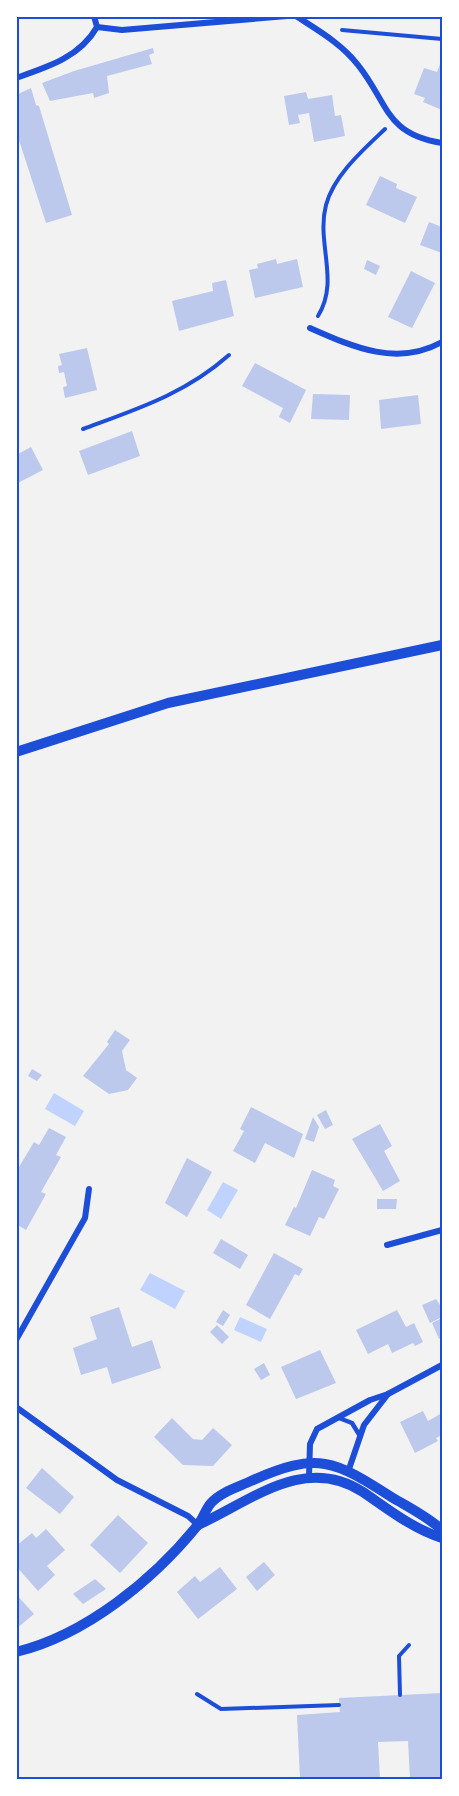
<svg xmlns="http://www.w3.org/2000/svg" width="459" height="1796" font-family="Inter,sans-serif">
	<rect width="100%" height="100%" fill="#f2f2f2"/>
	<g fill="#bfd3fe">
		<polygon points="54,1093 84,1111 75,1126 45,1109"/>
		<polygon points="223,1182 238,1190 221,1219 207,1210"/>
		<polygon points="150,1273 185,1291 175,1309 140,1290"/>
		<polygon points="240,1317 267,1329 261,1342 234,1330"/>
	</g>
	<g fill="#bdc9ec">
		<polygon points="153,48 154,53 149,55 152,64 107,76 109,93 94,98 93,93 50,101 42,83 74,71"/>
		<polygon points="440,64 442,65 442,110 423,102 425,98 414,94 424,68 437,72"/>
		<polygon points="31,88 36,105 39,106 72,215 46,223 16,131 16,95"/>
		<polygon points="306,92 308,99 332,95 335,116 341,115 345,136 314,142 309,113 298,115 300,123 289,125 284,96"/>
		<polygon points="380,176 397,184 396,188 417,197 405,223 366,205"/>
		<polygon points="429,222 442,227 442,253 420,245"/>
		<polygon points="276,259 277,264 297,259 303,287 255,298 249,270 258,268 257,264"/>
		<polygon points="367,260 380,266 376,275 364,269"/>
		<polygon points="411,271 435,283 412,328 388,317"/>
		<polygon points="226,280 234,316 179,331 172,301 213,291 212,283"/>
		<polygon points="87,348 97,390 65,398 63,387 67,386 64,372 59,373 58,366 62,365 59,354"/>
		<polygon points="255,363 306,390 290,423 279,417 283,408 242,386"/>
		<polygon points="313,394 350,395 349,420 311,419"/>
		<polygon points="418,395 421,424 381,429 379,400"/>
		<polygon points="132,431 140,456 88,475 79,451"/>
		<polygon points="31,447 43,470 16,484 16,455"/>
		<polygon points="115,1030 130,1040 122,1051 126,1070 137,1078 128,1090 109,1094 83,1076 109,1044 107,1042"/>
		<polygon points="32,1069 42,1075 37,1081 28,1076"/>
		<polygon points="251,1107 303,1134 294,1158 265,1143 255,1163 233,1151 244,1131 240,1129"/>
		<polygon points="326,1110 333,1125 325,1129 317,1115"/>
		<polygon points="313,1117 319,1127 314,1142 305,1139"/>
		<polygon points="380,1124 392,1146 384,1151 400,1181 383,1191 352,1139"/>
		<polygon points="49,1128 66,1137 56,1155 61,1157 41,1192 46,1194 26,1230 16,1224 16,1172 34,1142 39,1145"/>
		<polygon points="187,1158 212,1172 187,1217 165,1203"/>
		<polygon points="312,1170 335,1180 333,1186 339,1189 324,1219 319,1217 310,1236 285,1225 294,1207 296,1208"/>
		<polygon points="377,1199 397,1199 396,1209 377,1209"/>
		<polygon points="221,1239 248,1255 240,1269 213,1253"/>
		<polygon points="274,1253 303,1269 299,1276 295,1274 270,1319 246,1305"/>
		<polygon points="436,1299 440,1305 442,1304 442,1317 430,1323 422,1305"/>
		<polygon points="119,1307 132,1347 152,1340 161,1368 112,1384 107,1367 81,1375 73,1348 97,1339 90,1317"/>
		<polygon points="223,1310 230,1315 223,1326 216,1322"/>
		<polygon points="397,1310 406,1327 414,1323 423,1342 415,1346 413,1343 392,1353 388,1344 368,1354 356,1330"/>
		<polygon points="440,1319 442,1337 439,1339 432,1323"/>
		<polygon points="217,1325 229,1337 222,1344 210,1332"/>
		<polygon points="320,1350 336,1383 296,1399 281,1367"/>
		<polygon points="264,1363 270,1375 261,1380 254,1369"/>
		<polygon points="423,1411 428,1421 442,1413 442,1435 436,1438 438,1441 415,1453 400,1422"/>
		<polygon points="172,1418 193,1439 202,1440 213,1428 232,1445 213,1466 183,1465 154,1437"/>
		<polygon points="42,1468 74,1497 60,1514 26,1488"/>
		<polygon points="118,1515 148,1543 120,1573 90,1545"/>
		<polygon points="46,1529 65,1550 47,1566 55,1575 38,1591 16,1566 16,1546 32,1533 36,1538"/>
		<polygon points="264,1562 275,1575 257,1591 246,1577"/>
		<polygon points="220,1567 237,1589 198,1619 177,1592 195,1576 200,1582"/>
		<polygon points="95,1579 106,1589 83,1604 73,1594"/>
		<polygon points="16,1594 34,1614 16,1629"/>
		<polygon points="442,1693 442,1779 410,1779 408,1741 378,1742 380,1779 300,1779 297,1715 340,1712 339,1698"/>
	</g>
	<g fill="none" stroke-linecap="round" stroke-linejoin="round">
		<g stroke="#1d4ed8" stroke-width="4">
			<polyline points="342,30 442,39"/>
			<path d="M318 316C340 281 316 243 326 205 334 175 363 150 385 129"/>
			<path d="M83 429C137 409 185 394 229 355"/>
			<polyline points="197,1694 221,1709 339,1705"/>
			<polyline points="400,1695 399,1656 409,1645"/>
		</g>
		<polyline stroke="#1d4ed8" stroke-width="4.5" points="339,1418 352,1423 360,1436"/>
		<g stroke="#1d4ed8" stroke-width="6">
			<path d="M296 16C319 31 342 44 358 65 389 104 385 134 442 143"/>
			<polyline points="97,27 122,30 287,16"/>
			<path d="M16 78C48 67 80 57 97 27L94 16"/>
			<path d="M310 328C353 347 397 367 442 342"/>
			<polyline points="387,1245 442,1230"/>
			<polyline points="16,1340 85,1218 89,1189"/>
			<polyline points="16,1407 117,1480 188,1516 198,1525"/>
			<polyline points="348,1472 364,1425 388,1394"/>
			<polyline points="309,1476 310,1444 317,1429 370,1400 388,1394 442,1365"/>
		</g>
		<g stroke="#1d4ed8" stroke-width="10">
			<polyline points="16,752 168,703 442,645"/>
			<path d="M198 1525C251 1501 304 1454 363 1492 388 1509 413 1529 442 1538"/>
			<path d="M16 1652C86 1635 153 1580 197 1526 203 1519 205 1510 211 1503 221 1492 238 1487 251 1481 318 1451 334 1460 393 1498 410 1508 428 1517 442 1530"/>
		</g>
	</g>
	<rect width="459" height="1796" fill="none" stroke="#ffffff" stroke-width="36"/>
	<rect x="18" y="18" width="423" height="1760" fill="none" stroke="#1d4ed8" stroke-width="2"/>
</svg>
